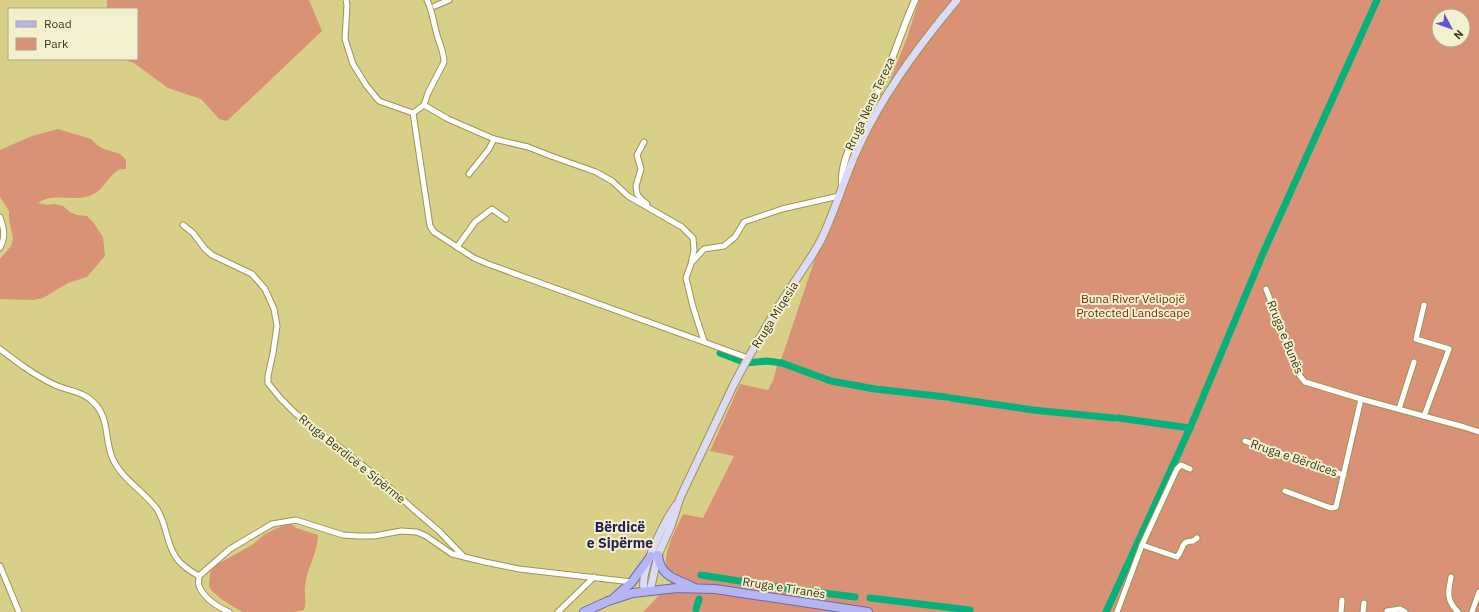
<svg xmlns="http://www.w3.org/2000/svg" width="1479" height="612" font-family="'IBM Plex Sans',sans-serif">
	<rect width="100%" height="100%" fill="#d8d088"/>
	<g fill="#d99276" fill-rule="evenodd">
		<polygon points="107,0 309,0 322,31 227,121 219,119 201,99 168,88 134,63 122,59 137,59 137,9 107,9"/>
		<path d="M919 0H1479V612H643L670 584 676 572C652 570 678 526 683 514L703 518 734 456 710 451 740 384 768 390 773 381 777 366H779L822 238 861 152 907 38ZM1439 16H1463V40H1439Z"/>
		<path d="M58 129 91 139 97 145 104 149 120 154 126 160V169C123 169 119 169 117 171 106 178 104 191 89 196 72 202 53 192 38 203L47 205 55 204 63 206 70 212 77 215 87 216 93 222 103 237 105 256 87 277 68 283 43 298 34 300 0 299V259L11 246 13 238 9 220V211L0 197V150L32 136Z"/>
		<path d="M291 524 296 528 318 535C318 553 306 569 305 587 304 595 307 602 304 610L294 612H242L221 599 211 590 209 586 210 572 216 565 252 545 265 534 282 526Z"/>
	</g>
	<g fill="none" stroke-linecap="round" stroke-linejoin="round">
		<g stroke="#06b07a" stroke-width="7">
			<polyline points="720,353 746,363 767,361 782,363 831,381 875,389 946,397"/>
			<polyline points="951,398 1033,410 1114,418"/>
			<polyline points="1119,418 1190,428"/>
			<polyline points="701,575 792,589 855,597"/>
			<polyline points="870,598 970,610"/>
			<polyline points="696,609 699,599"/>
			<polyline points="1106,612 1190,428 1264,251 1377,0"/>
		</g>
		<g stroke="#9d954f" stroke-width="7">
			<g id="minor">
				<polyline points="346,0 347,5 345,39 353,64 366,85 379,101 413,113"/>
				<path d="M427 0C432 10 433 20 436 31 438 41 444 51 444 62L428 93 424 105 413 113 430 226 434 232 474 258 488 264 748 358"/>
				<polyline points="435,6 449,0"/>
				<polyline points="424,105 448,119 494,139 528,147 551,156 596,172 612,181 628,196 682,227 693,238 694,250 691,264 686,278 693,307 704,341"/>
				<polyline points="644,142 637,155 641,169 636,186 637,194 642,200 647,204"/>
				<polyline points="469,174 489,149 494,139"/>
				<path d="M0 217C4 229 6 236 0 248"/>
				<polyline points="183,225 193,233 205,249 212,255 252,274 265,289 274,309 277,326 273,353 268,376 268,383 281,399 295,413 320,434 332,441 387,485 411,507 439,531 463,556"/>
				<polyline points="457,247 475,222 492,209 506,219"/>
				<polyline points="693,261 704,249 724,246 735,237 744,222 782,209 839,196"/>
				<polyline points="1266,289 1300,376 1305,382 1361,399 1464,427 1479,432"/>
				<path d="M0 349C17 362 34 375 53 384 69 392 83 390 96 405 109 420 105 440 112 457 121 479 143 490 157 509 161 516 164 524 166 532 172 555 177 564 199 576"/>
				<polyline points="1399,409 1414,362"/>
				<polyline points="1424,416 1449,349 1416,339 1424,305"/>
				<polyline points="1245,441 1344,475"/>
				<polyline points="1285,491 1331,508 1336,507 1361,399"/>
				<path d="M1142 545 1177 557C1184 549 1180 541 1193 541L1197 538"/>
				<polyline points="0,566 19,612"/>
				<path d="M1451 577C1448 593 1446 600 1458 612"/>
				<polyline points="1387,611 1400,609 1405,612"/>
				<path d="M229 612C218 607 204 598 199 586 198 583 199 579 199 576L230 549 272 524 296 520 343 535 359 536H374L401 531 417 532 426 536 452 554 485 562 519 569 632 582"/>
				<polyline points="558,612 594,577"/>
				<polyline points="1117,612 1142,545 1177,469 1181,465 1190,469"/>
				<polyline points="1341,612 1342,600"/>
				<polyline points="1363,612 1364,603"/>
				<polyline points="1472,612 1479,592"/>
			</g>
		</g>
		<g stroke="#9d954f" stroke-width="8">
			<path id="tertiary" d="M842 185C839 153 869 113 882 83 894 56 903 27 915 0"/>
		</g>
		<g stroke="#9d954f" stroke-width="9">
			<g id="secondary">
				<path d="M650 591 658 555 671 526 680 498 734 384 748 358 776 310 813 254 821 240C836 209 845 175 860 144 884 92 920 44 957 0"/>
				<path d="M645 592C637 574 665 521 676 505"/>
			</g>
		</g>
		<g stroke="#6c69a3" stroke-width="10">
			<g id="primary">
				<path d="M658 555C660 577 677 579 693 587"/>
				<polyline points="615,597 632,582 651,556"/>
				<polyline points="584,612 608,601 633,593 677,588 715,589 868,612"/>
			</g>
		</g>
		<use href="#minor" stroke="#fff" stroke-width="5"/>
		<use href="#tertiary" stroke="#fff" stroke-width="6"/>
		<use href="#secondary" stroke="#dbdaf9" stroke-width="7"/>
		<use href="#primary" stroke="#b6b5f4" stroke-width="8"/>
	</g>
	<g text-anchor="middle" stroke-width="4" stroke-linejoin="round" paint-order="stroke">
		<g font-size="12" fill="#3c381b" stroke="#f3f0cd">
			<text transform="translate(870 104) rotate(-65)" y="4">Rruga Nene Tereza</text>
			<text transform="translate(775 315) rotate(-58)" y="4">Rruga Miqesia</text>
			<text transform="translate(1285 337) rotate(68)" y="4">Rruga e Bunës</text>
			<text transform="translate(1294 458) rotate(19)" y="4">Rruga e Bërdices</text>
			<text transform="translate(352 459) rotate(39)" y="4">Rruga Berdicë e Sipërme</text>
			<text transform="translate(784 588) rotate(9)" y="4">Rruga e Tiranës</text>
		</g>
		<g font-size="12" fill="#733010" stroke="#f3f0cd">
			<text x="1133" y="303">Buna River Velipojë<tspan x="1133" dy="14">Protected Landscape</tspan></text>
		</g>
		<g font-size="14" font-weight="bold" fill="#27215b" stroke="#f3f0cd">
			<text x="620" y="532">Bërdicë<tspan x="620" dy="16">e Sipërme</tspan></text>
		</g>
	</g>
	<rect x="8" y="8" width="130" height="52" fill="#f3f0cd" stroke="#aaa686"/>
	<rect x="16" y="21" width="20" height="6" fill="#b6b5f4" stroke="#aaa686"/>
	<text x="44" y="28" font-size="12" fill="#3c381b">Road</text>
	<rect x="16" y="38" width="20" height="12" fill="#d99276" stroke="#aaa686"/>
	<text x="44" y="48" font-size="12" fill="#3c381b">Park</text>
	<g transform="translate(1451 28) rotate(131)"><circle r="19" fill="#f3f0cd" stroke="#aaa686"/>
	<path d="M0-3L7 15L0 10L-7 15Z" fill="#6256cf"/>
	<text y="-6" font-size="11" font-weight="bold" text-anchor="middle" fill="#3c381b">N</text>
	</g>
</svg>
